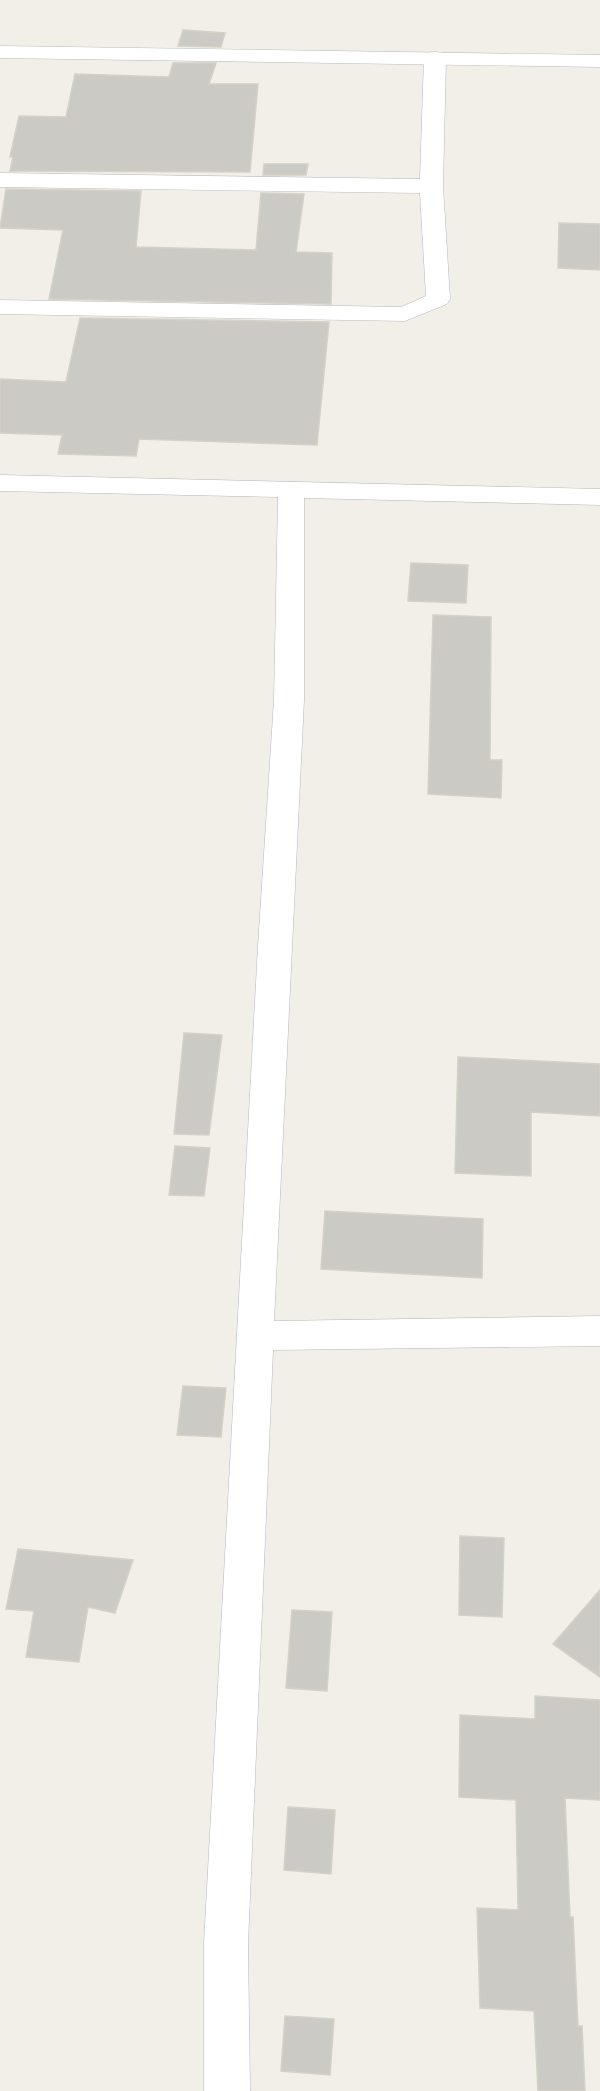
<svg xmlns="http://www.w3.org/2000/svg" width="600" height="2091" font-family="'Varela Round',sans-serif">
	<rect width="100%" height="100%" fill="#f1efe8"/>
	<g fill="#cccac5" stroke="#d6d1c6" stroke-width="1.5">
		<polygon points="183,30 225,33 221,47 178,46"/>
		<polygon points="173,63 216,63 209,84 258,84 250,172 10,171 13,157 10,157 19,116 66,117 75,74 169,77"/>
		<polygon points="264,164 308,164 306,175 263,175"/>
		<polygon points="6,189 141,191 136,247 256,250 261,193 304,194 296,252 332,253 331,304 49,299 63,230 0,228"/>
		<polygon points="559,223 600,224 600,270 558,268"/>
		<polygon points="80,318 329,322 317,445 139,439 136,456 58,454 62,435 0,433 0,379 66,382"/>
		<polygon points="411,563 468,565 466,603 408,601"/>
		<polygon points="433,615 491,617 490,760 502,760 501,798 428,794"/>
		<polygon points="184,1033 222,1035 209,1135 174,1134"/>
		<polygon points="458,1057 600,1064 600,1116 531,1112 531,1176 455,1173"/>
		<polygon points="175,1146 210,1148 204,1196 169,1195"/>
		<polygon points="325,1211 483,1219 482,1278 321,1269"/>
		<polygon points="183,1386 226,1388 221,1437 177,1435"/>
		<polygon points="460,1536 504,1538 502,1617 459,1615"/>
		<polygon points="18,1549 133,1560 115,1613 88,1607 79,1662 26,1657 34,1611 6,1609"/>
		<polygon points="600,1590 600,1677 553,1644"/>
		<polygon points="292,1610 332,1612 327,1691 286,1688"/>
		<polygon points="535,1696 600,1700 600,1800 565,1798 570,1917 573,1917 578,2026 582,2026 585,2091 538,2091 534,2011 480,2008 477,1908 518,1910 516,1800 459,1797 460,1715 535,1719"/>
		<polygon points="288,1807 335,1810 331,1874 284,1870"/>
		<polygon points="285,2016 334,2019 330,2075 281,2071"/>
	</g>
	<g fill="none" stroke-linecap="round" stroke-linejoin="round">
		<g stroke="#b5b8bc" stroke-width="1">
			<g id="street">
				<polygon points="435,52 443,53 446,58 443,186 450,299 447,304 405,321 0,314 0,300 401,307 426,296 420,193 0,187 0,173 420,179 424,58 427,53"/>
				<polygon points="0,475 600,489 600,505 304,498 304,700 274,1321 600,1316 600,1346 273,1350 248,1944 250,2091 204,2091 204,1944 258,946 274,700 278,497 0,491"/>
			</g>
		</g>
		<g stroke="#b6babf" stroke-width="1">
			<polygon id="secondary" points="0,46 600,55 600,67 0,58"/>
		</g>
		<use href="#street" fill="#fff" fill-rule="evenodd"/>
		<use href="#secondary" fill="#fff" fill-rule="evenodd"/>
	</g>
</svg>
